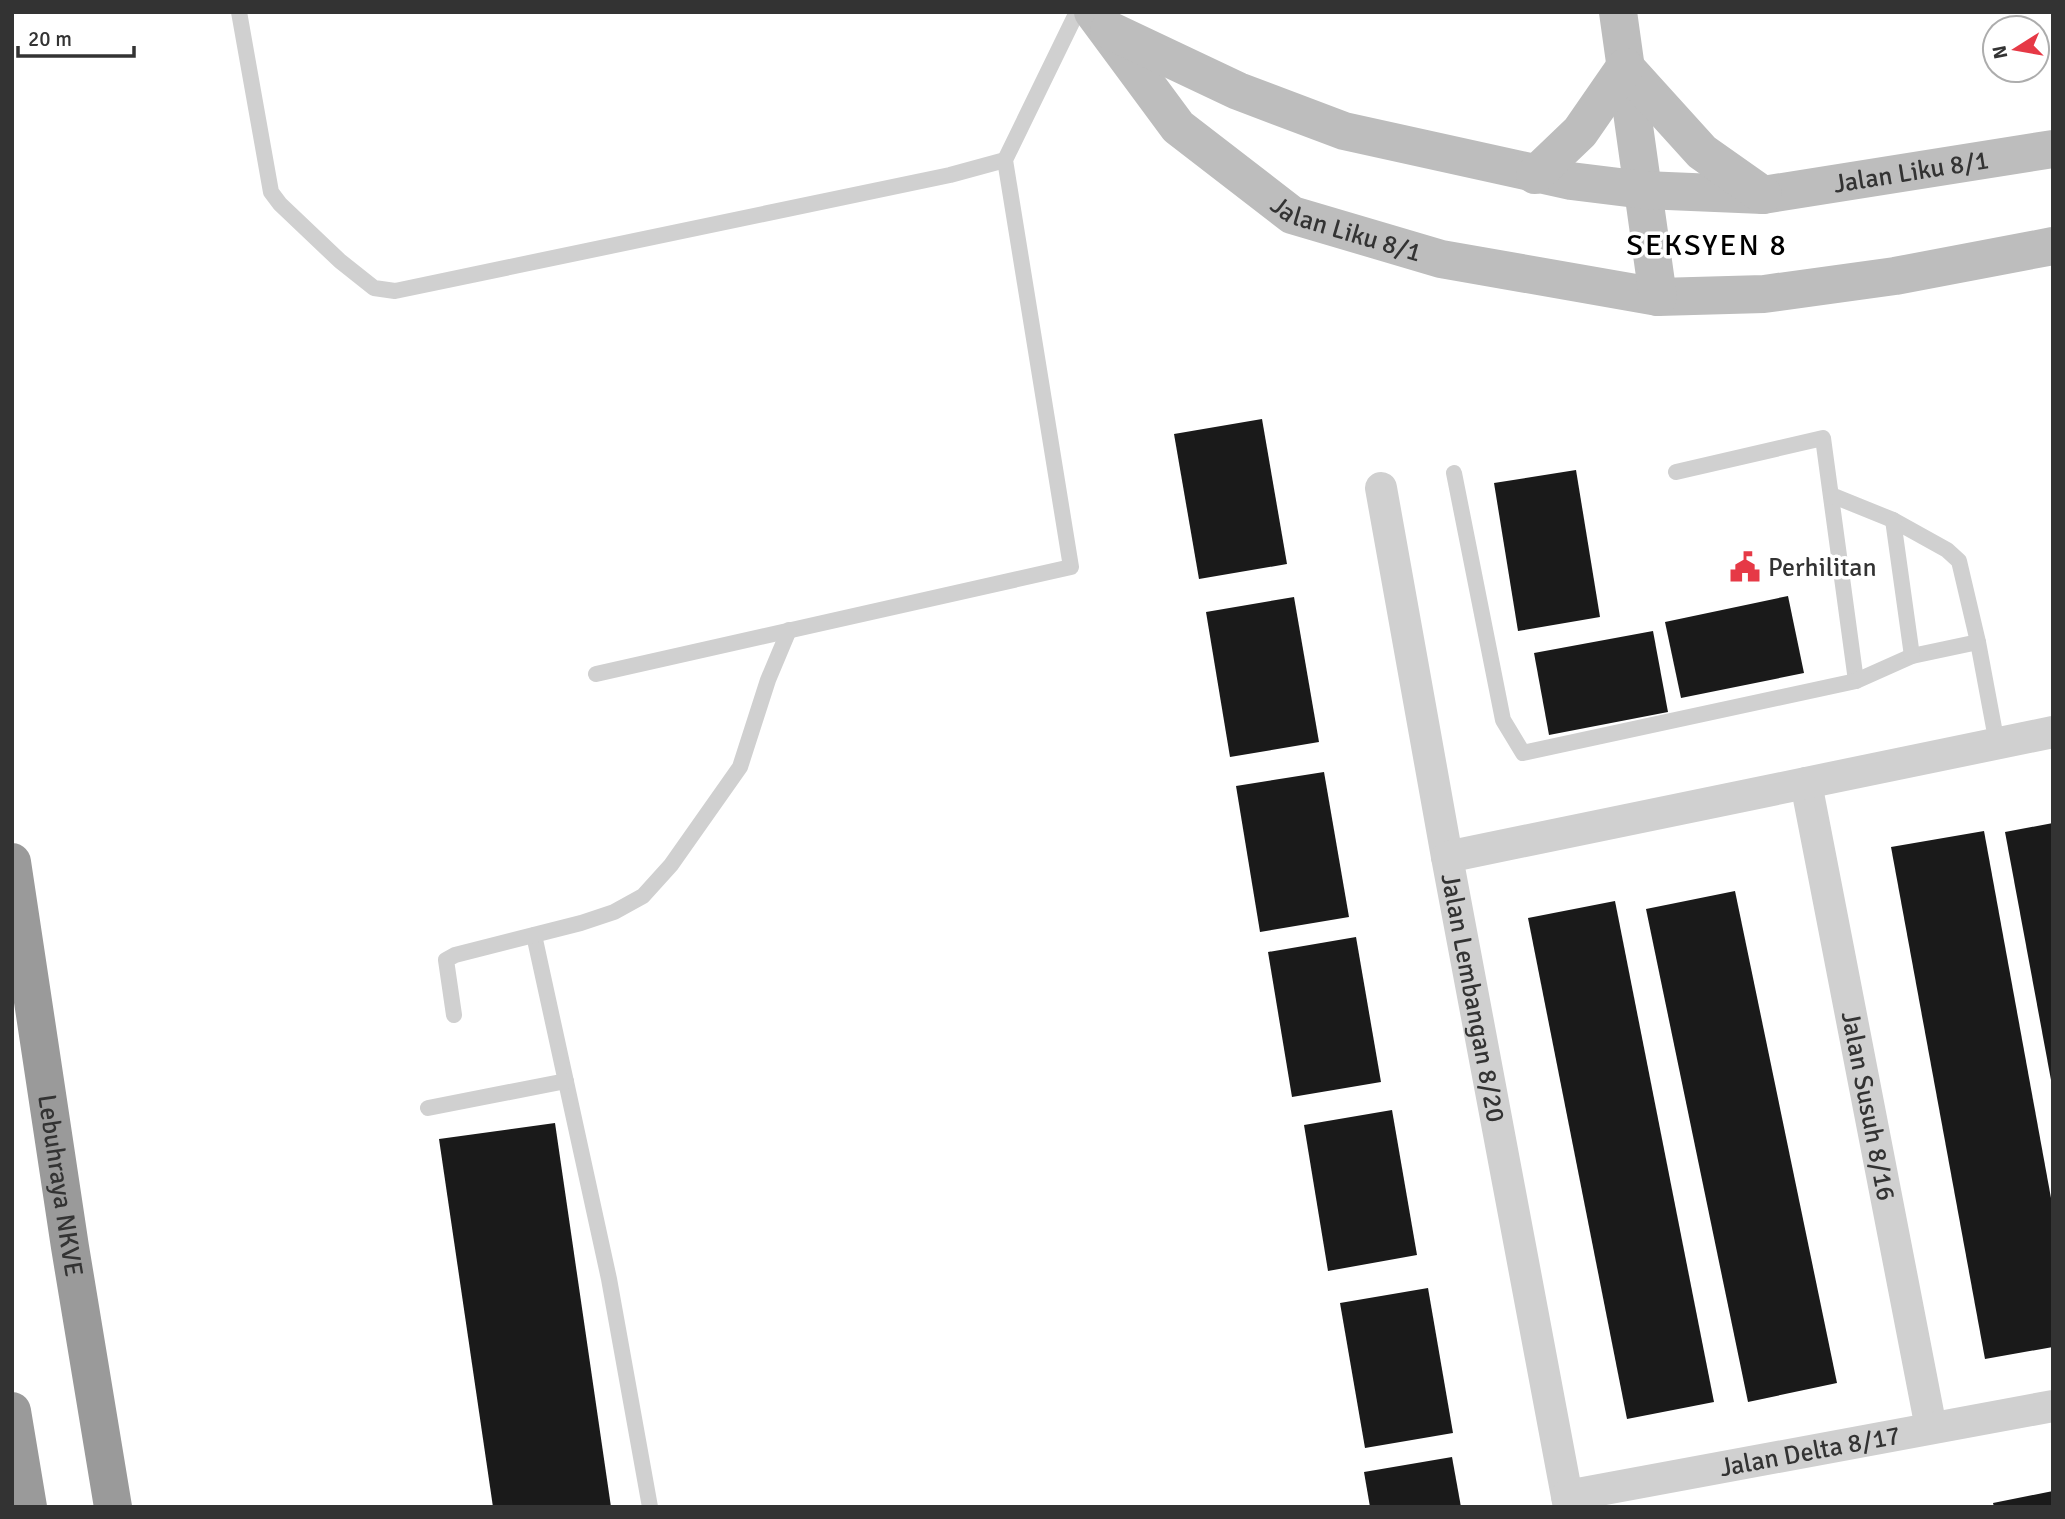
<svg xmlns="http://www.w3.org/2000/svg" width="2065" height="1519" font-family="Signika,sans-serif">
	<rect width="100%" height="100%" fill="#fff"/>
	<g fill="#1a1a1a">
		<polygon points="1262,419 1287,564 1199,579 1174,434"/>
		<polygon points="1576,470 1600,617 1518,631 1494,483"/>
		<polygon points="1788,596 1804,673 1681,698 1665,622"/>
		<polygon points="1294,597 1319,742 1230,757 1206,612"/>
		<polygon points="1653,631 1668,712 1549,735 1534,653"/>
		<polygon points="1324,772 1349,917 1260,932 1236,786"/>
		<polygon points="2053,823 2053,1080 2051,1080 2005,832"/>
		<polygon points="1984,831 2053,1209 2053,1347 1985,1359 1891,847"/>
		<polygon points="1735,891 1837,1383 1748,1402 1646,909"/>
		<polygon points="1615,901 1714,1402 1627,1419 1528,918"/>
		<polygon points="1356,937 1381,1082 1292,1097 1268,952"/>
		<polygon points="1392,1110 1417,1255 1328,1271 1304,1125"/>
		<polygon points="555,1123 611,1507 493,1507 439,1139"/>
		<polygon points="1428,1288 1453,1433 1365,1448 1340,1303"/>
		<polygon points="1452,1457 1461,1507 1370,1507 1364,1472"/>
		<polygon points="2053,1491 2053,1507 1994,1507 1993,1503"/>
	</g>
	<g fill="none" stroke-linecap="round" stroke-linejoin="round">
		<g stroke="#d0d0d0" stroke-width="16">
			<polyline points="239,12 271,192 280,204 340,261 374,288 395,291 950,175 1005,160"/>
			<polyline points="1676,472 1823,438 1856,681"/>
			<polyline points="1454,473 1503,720 1523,753 1856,681 1912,656 1978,642"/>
			<polyline points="1831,495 1893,520 1947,550 1959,561 1978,642 1997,744"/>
			<polyline points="1893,520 1912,656"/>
			<polyline points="596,674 1071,567 1005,160 1077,12"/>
			<polyline points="534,935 609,1279 650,1507"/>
			<polyline points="454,1015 446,960 455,955 581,923 614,912 643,896 671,865 740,767 768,680 789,630"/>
			<polyline points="428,1108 566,1081"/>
		</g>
		<g stroke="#d0d0d0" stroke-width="32">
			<path id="s1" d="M1381 488 1447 857 1569 1507"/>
			<path id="s2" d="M1806 783 1931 1428"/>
			<polyline points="1447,857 2053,732"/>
			<path id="s3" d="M1567 1496 2053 1406"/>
		</g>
		<g stroke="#bdbdbd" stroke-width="38">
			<path id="s4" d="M1093 12 1178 127 1292 215 1441 259 1658 297 1764 294 1895 276 2053 246"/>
			<polyline points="1618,12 1658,297"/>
			<path id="s5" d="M1109 30 1238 91 1344 131 1571 181 1644 190 1763 195 2053 149"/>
			<polyline points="1625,67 1702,152 1763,195"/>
			<polyline points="1535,175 1580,132 1625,67"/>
		</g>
		<g stroke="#9a9a9a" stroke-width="38">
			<path id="s6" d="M12 862 70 1247 113 1507"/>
			<polyline points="12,1411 28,1507"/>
		</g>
	</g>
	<defs>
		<g id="civic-bare" transform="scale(2.415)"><path d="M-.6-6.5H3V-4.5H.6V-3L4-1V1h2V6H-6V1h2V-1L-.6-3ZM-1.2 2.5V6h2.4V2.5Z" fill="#e63946" stroke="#fff" stroke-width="2.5" paint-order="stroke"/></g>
	</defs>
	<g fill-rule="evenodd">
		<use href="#civic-bare" x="1745" y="567"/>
	</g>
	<g text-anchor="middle" stroke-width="7" stroke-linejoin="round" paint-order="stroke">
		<g font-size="26" fill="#333" stroke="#fff">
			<text dy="9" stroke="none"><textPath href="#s5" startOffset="831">Jalan Liku 8/1</textPath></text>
			<text dy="9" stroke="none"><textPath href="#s4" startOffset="343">Jalan Liku 8/1</textPath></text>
			<text dy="9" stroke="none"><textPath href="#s1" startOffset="518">Jalan Lembangan 8/20</textPath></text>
			<text dy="9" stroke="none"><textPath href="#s2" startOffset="329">Jalan Susuh 8/16</textPath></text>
			<text dy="9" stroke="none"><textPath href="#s6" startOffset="327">Lebuhraya NKVE</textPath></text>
			<text dy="9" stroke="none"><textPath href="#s3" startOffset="247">Jalan Delta 8/17</textPath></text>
		</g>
		<g font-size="26" fill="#333" stroke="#fff" text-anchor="start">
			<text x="1768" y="576">Perhilitan</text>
		</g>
		<g font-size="30" letter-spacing="2" fill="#000" stroke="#fff">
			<text x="1707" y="255">SEKSYEN 8</text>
		</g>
	</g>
	<rect width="2065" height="1519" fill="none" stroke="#333333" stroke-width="28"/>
	<g transform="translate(2016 49) rotate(259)"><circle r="33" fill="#ffffff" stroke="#adadad" stroke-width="2"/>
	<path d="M0-5L12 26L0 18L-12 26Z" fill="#e63946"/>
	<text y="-10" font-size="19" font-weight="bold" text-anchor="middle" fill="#333333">N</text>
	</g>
	<path d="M18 46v10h116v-10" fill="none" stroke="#333333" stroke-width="3.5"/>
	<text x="28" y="46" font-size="21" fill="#333333" stroke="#ffffff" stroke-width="5" paint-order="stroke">20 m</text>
</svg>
